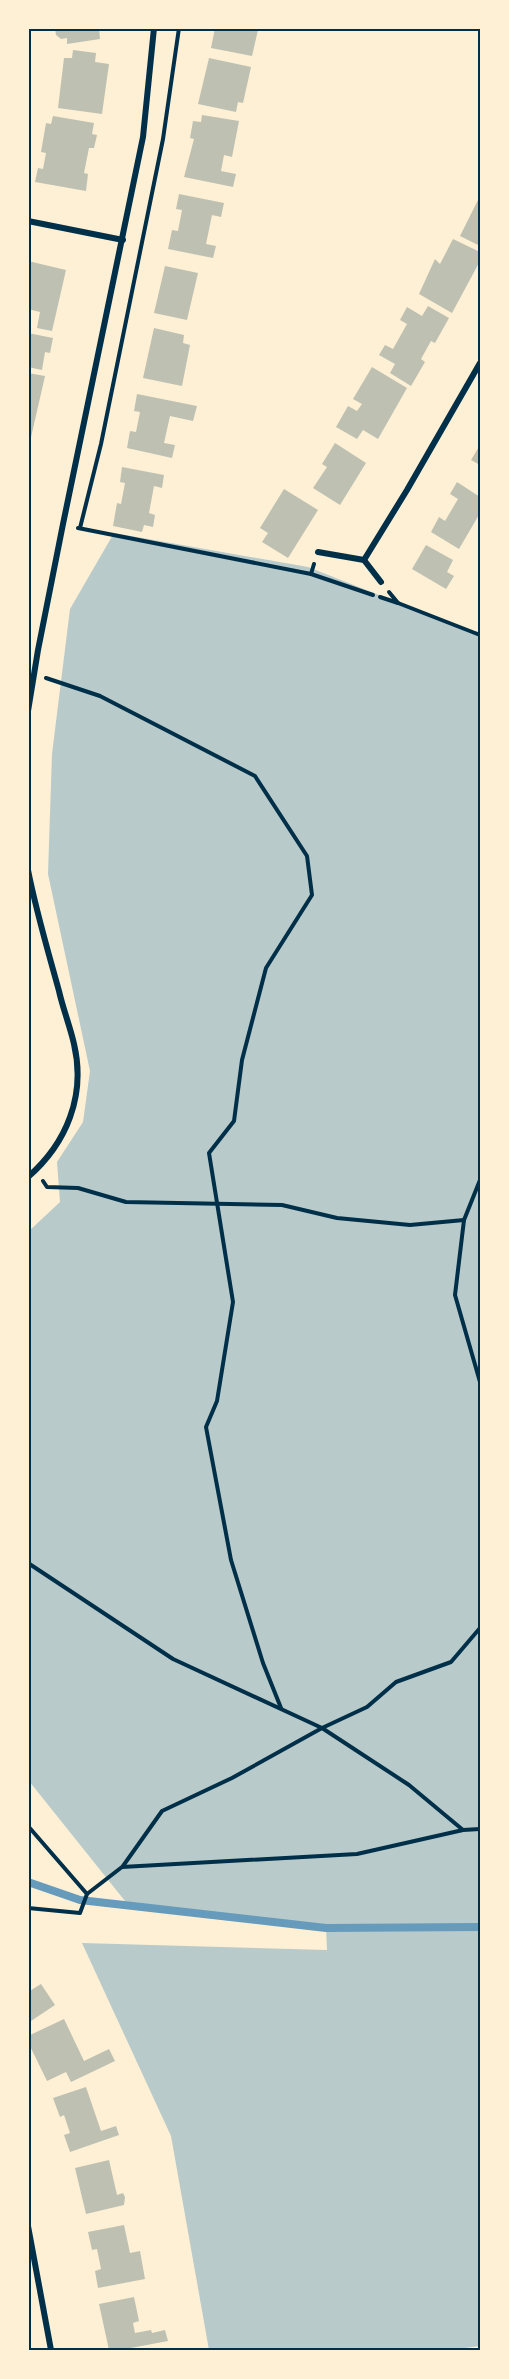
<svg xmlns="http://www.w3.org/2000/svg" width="509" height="2379" font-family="Karla,sans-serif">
	<rect width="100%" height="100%" fill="#fdf0d5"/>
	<polygon fill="#b9caca" points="114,533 308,567 468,630 480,632 480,2346 449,2350 209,2350 171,2136 82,1943 327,1950 326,1928 129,1906 29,1781 29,1231 60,1202 57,1162 83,1122 90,1071 48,874 52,754 70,609"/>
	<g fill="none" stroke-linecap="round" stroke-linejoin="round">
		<polyline stroke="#669bbc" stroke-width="8" points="28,1882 80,1900 326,1928 480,1927"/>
	</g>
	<g fill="#bec0b2">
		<polygon points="55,28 99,28 100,39 67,44 67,38 61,39 56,35"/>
		<polygon points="215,28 258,30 252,56 211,48"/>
		<polygon points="73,50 96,53 95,62 109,64 102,114 58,108 64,58 72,58"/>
		<polygon points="209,58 251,67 243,103 238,102 236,112 198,104"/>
		<polygon points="202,115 239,121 232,157 224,155 221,171 236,174 233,187 184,177 194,139 190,138 193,121 201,122"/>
		<polygon points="53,116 94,123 92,134 97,135 94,148 89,148 84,173 88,174 86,191 35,182 38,168 43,169 46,153 41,152 46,123 51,124"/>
		<polygon points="179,194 224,203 221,217 212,215 206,244 216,246 213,258 168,249 172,230 178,231 182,210 176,209"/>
		<polygon points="480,196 480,246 460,236"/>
		<polygon points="453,239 480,252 480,261 452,313 419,294 435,259 440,264"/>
		<polygon points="28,261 66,270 52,331 37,328 40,312 28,309 31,283 28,283"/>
		<polygon points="165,266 198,273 187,320 154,313"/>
		<polygon points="428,306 449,318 435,343 431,341 421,359 425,362 411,386 390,373 395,364 379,355 385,345 393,349 407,324 400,320 407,307 422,316"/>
		<polygon points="154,328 184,335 183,343 190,345 182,386 143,378"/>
		<polygon points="28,333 53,338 50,353 45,352 42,370 28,367"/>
		<polygon points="372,367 407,388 378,439 363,430 357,439 336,427 348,406 357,411 362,404 353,399"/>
		<polygon points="28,373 45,376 29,446 28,446"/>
		<polygon points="137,394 197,406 193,421 170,416 164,443 175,445 172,458 127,448 130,431 136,432 140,412 134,411"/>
		<polygon points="335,443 366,463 340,505 313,488 327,467 322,464"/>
		<polygon points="480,445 480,465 471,460"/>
		<polygon points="122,467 164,475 162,488 154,486 149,513 155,515 153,527 144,525 142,532 113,526 117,503 121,504 125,483 120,482"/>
		<polygon points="457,482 480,497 480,513 459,549 431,532 439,517 445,521 458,499 450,494"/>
		<polygon points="284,489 318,510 288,558 262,542 268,533 260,528"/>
		<polygon points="426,545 453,560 447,572 454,576 446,589 412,569"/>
		<polygon points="41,1984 55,2005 28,2023 28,1992"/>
		<polygon points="64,2019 84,2061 109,2049 115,2061 71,2082 66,2072 47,2081 28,2042 28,2036"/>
		<polygon points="86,2087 101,2131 116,2126 119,2135 70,2152 64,2135 70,2133 64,2115 60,2117 53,2098"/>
		<polygon points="109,2160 117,2195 123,2193 125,2197 124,2205 86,2214 75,2168"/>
		<polygon points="124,2225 130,2253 140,2251 145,2279 98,2288 95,2271 101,2269 97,2249 92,2250 88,2232"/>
		<polygon points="134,2297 139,2321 133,2323 135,2333 151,2330 152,2333 165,2330 168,2341 120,2350 109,2350 99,2304"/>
	</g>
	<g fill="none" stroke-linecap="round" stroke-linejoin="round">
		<g stroke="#003049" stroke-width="4">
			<polyline points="78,528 311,574 314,564"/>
			<polyline points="80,528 101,444 163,139 179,28"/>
			<polyline points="311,574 373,595"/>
			<polyline points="389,592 398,603 480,635"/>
			<polyline points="380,597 398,603"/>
			<polyline points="46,678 100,696 255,776 307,856 312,895 266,968 242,1060 234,1121 209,1153 233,1302 217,1401 206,1427 231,1560 263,1663 281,1708"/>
			<polyline points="480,1180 464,1220 455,1295 480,1382"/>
			<polyline points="43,1181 47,1187 78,1188 126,1202 282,1205 337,1218 410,1225 464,1220"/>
			<polyline points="28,1563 173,1659 322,1728 409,1785 463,1830"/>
			<polyline points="28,1826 87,1894"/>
			<polyline points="123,1866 162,1811 232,1778 322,1728 367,1707 396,1682 451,1662 480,1628"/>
			<polyline points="28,1908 80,1913 87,1894 122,1867 357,1854 463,1830 480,1829"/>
		</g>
		<g stroke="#003049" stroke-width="6">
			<polyline points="28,221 123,240"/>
			<polyline points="318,552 364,560 381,582"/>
			<polyline points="364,560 407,490 480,363"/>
			<polyline points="28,711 38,650 63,524 143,137 154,28"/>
			<path d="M28 870C36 911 48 951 59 991 63 1009 70 1026 74 1044 86 1095 67 1143 28 1177"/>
			<polyline points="28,2226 51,2350"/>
		</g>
	</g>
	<rect width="509" height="2379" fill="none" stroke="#fdf0d5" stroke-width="60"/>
	<rect x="30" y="30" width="449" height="2319" fill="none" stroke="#003049" stroke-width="2"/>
</svg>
